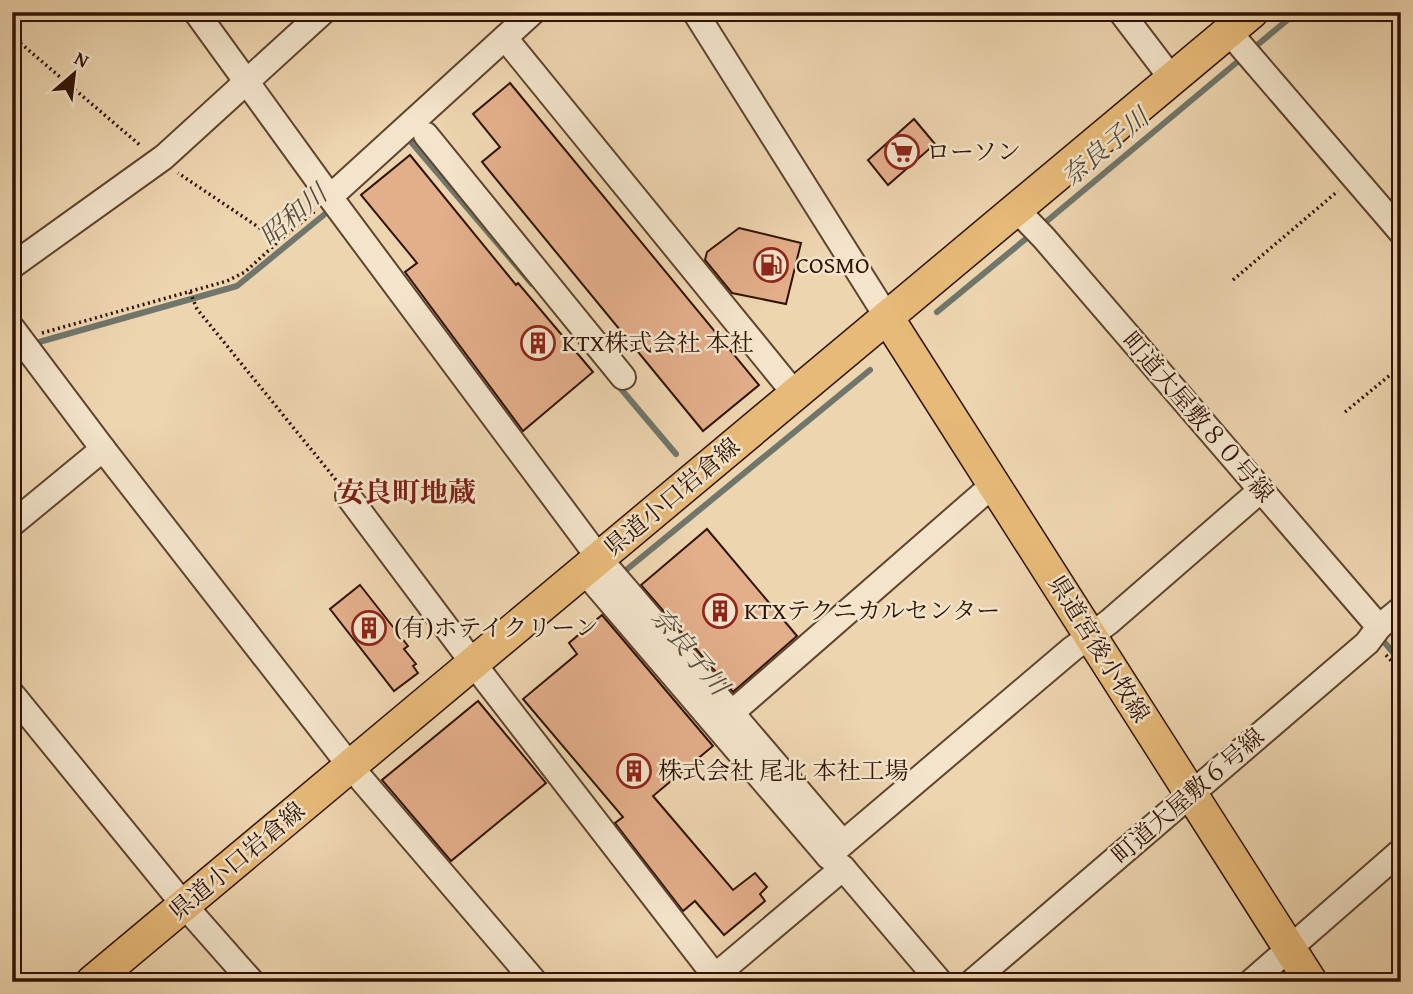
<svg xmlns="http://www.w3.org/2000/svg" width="1413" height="994" font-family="'Gentium Book Plus','Noto Serif JP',serif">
	<rect width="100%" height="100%" fill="#edd5af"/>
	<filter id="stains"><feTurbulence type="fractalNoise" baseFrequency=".00286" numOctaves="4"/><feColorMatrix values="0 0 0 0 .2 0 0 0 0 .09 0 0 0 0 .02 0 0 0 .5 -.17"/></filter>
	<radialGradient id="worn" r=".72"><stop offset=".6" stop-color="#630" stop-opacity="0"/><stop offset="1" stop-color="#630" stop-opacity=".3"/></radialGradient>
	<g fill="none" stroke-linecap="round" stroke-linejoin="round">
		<g stroke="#70766b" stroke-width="6">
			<polyline points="1250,51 1297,12"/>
			<polyline points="406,136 532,284"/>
			<polyline points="1041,226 1242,58"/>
			<polyline points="937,312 1033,233"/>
			<polyline points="32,344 237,286 331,209"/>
			<polyline points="616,383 676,454"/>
			<polyline points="620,575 870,370"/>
			<polyline points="1380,637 1401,662"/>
		</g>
	</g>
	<g fill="#e3ae8a" stroke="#301303" stroke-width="2">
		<polygon points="510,83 759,385 703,431 482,162 500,147 473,114"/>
		<polygon points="914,119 935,144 888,185 868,160"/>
		<polygon points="410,155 516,285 518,283 593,372 523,431 405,272 417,263 361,195"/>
		<polygon points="739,228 801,243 786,304 732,293 705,260 707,252"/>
		<polygon points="707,529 797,636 733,692 641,585"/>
		<polygon points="360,585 408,646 404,649 416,664 413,666 418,673 394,691 330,609"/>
		<polygon points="602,615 713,746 653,796 733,890 755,873 767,887 760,894 765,901 724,935 695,901 683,911 615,823 623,817 523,699 577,654 569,643"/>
		<polygon points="478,701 546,783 451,861 382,780"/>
	</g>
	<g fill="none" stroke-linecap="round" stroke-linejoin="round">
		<g stroke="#5f442e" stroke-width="28">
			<g id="minor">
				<polyline points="196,12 330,197 599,558 843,843"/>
				<polyline points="695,12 887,317"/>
				<polyline points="1121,12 1172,79"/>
				<polyline points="1229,32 1401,232"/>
				<polyline points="505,38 795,394"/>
				<polyline points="426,135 623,377"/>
				<polyline points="330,197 533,12"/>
				<polyline points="1016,209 1044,238 1379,627"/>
				<polyline points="12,266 164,157 323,12"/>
				<polyline points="12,328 103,449 350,766 535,982"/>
				<polyline points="348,496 473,663 715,976"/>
				<polyline points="12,524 103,449"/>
				<polyline points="584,571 828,856 843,868 940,982"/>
				<polyline points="12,694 184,905 252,982"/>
				<polyline points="720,723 994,484"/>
				<polyline points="828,856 1072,649 1109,622 1261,490"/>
				<polyline points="708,982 843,868"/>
				<polyline points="972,982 1367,643 1379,627 1401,609"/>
				<polyline points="1251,982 1401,851"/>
			</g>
		</g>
		<g stroke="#301303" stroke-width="35">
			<g id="major">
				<polyline points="887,317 1311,982"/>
				<polyline points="92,982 1252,12"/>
			</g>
		</g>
		<g stroke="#301303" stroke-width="3.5" stroke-dasharray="2 3.5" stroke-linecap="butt">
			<polyline points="12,36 141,146"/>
			<polyline points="279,241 315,211"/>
			<polyline points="1233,280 1338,191"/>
			<polyline points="190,292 197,309 336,480"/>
			<polyline points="42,333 227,281 245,272 279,241 178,173"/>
			<polyline points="1345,412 1401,366"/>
			<polyline points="1393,644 1401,653"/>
			<polyline points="1386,655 1401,672"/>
		</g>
		<use href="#minor" stroke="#f3e4cb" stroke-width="24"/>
		<use href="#major" stroke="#e6ba78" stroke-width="32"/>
	</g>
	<defs>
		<g id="supermarket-ring" transform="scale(1.75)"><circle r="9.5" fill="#f3e4cb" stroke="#8f2418" stroke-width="1.5"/><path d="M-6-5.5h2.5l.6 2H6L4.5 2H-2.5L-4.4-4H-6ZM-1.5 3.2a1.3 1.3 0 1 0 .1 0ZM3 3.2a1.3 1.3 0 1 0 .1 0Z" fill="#8f2418"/></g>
		<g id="fuel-ring" transform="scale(1.75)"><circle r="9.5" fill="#f3e4cb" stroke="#8f2418" stroke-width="1.5"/><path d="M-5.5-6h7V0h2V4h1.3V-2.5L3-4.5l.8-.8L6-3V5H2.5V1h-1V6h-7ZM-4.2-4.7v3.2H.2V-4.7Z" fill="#8f2418"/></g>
		<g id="building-ring" transform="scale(1.75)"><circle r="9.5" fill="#f3e4cb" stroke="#8f2418" stroke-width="1.5"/><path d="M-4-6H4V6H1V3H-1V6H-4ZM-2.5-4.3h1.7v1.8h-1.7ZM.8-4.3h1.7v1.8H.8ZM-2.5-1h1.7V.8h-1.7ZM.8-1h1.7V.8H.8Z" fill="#8f2418"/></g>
	</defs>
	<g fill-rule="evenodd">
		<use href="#supermarket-ring" x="902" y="152"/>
		<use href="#fuel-ring" x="771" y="265"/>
		<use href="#building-ring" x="538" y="343"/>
		<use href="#building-ring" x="720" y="611"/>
		<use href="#building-ring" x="369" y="628"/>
		<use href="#building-ring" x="634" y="771"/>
	</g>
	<g text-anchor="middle" stroke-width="5" stroke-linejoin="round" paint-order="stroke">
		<g font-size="24" fill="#301303" stroke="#f3e4cb" text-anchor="start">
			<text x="926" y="160">ローソン</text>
			<text x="796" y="273">COSMO</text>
			<text x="562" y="351">KTX株式会社 本社</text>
			<text x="744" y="619">KTXテクニカルセンター</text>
			<text x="394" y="636">(有)ホテイクリーン</text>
			<text x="658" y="779">株式会社 尾北 本社工場</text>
		</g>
		<g font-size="24" fill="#301303" stroke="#f3e4cb">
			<text transform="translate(1198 417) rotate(49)" y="8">町道大屋敷８０号線</text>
			<text transform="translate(672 497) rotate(-40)" y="8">県道小口岩倉線</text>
			<text transform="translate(1099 649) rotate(58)" y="8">県道宮後小牧線</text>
			<text transform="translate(1188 796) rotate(-41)" y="8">町道大屋敷６号線</text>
			<text transform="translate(237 861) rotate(-40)" y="8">県道小口岩倉線</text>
		</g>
		<g font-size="26" font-style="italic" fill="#554d40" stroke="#f3e4cb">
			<text transform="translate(1105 147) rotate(-40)" y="9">奈良子川</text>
			<text transform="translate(293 215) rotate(-40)" y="9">昭和川</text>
			<text transform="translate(690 651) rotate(50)" y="9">奈良子川</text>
		</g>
		<g font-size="28" font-weight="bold" fill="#7a1f14" stroke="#f3e4cb">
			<text x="406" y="502">安良町地蔵</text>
		</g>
	</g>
	<rect width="1413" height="994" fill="none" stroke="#edd5af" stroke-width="42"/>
	<rect x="14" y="14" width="1385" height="966" fill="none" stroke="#301303" stroke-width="3.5"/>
	<rect x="21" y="21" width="1371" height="952" fill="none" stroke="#301303" stroke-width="2"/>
	<g transform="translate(74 74) rotate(28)" stroke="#f3e4cb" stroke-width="5" paint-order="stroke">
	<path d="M0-5L12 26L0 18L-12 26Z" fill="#301303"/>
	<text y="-10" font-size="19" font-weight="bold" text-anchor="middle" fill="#301303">N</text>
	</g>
	<rect width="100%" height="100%" filter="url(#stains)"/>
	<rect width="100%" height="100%" fill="url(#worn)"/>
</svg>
